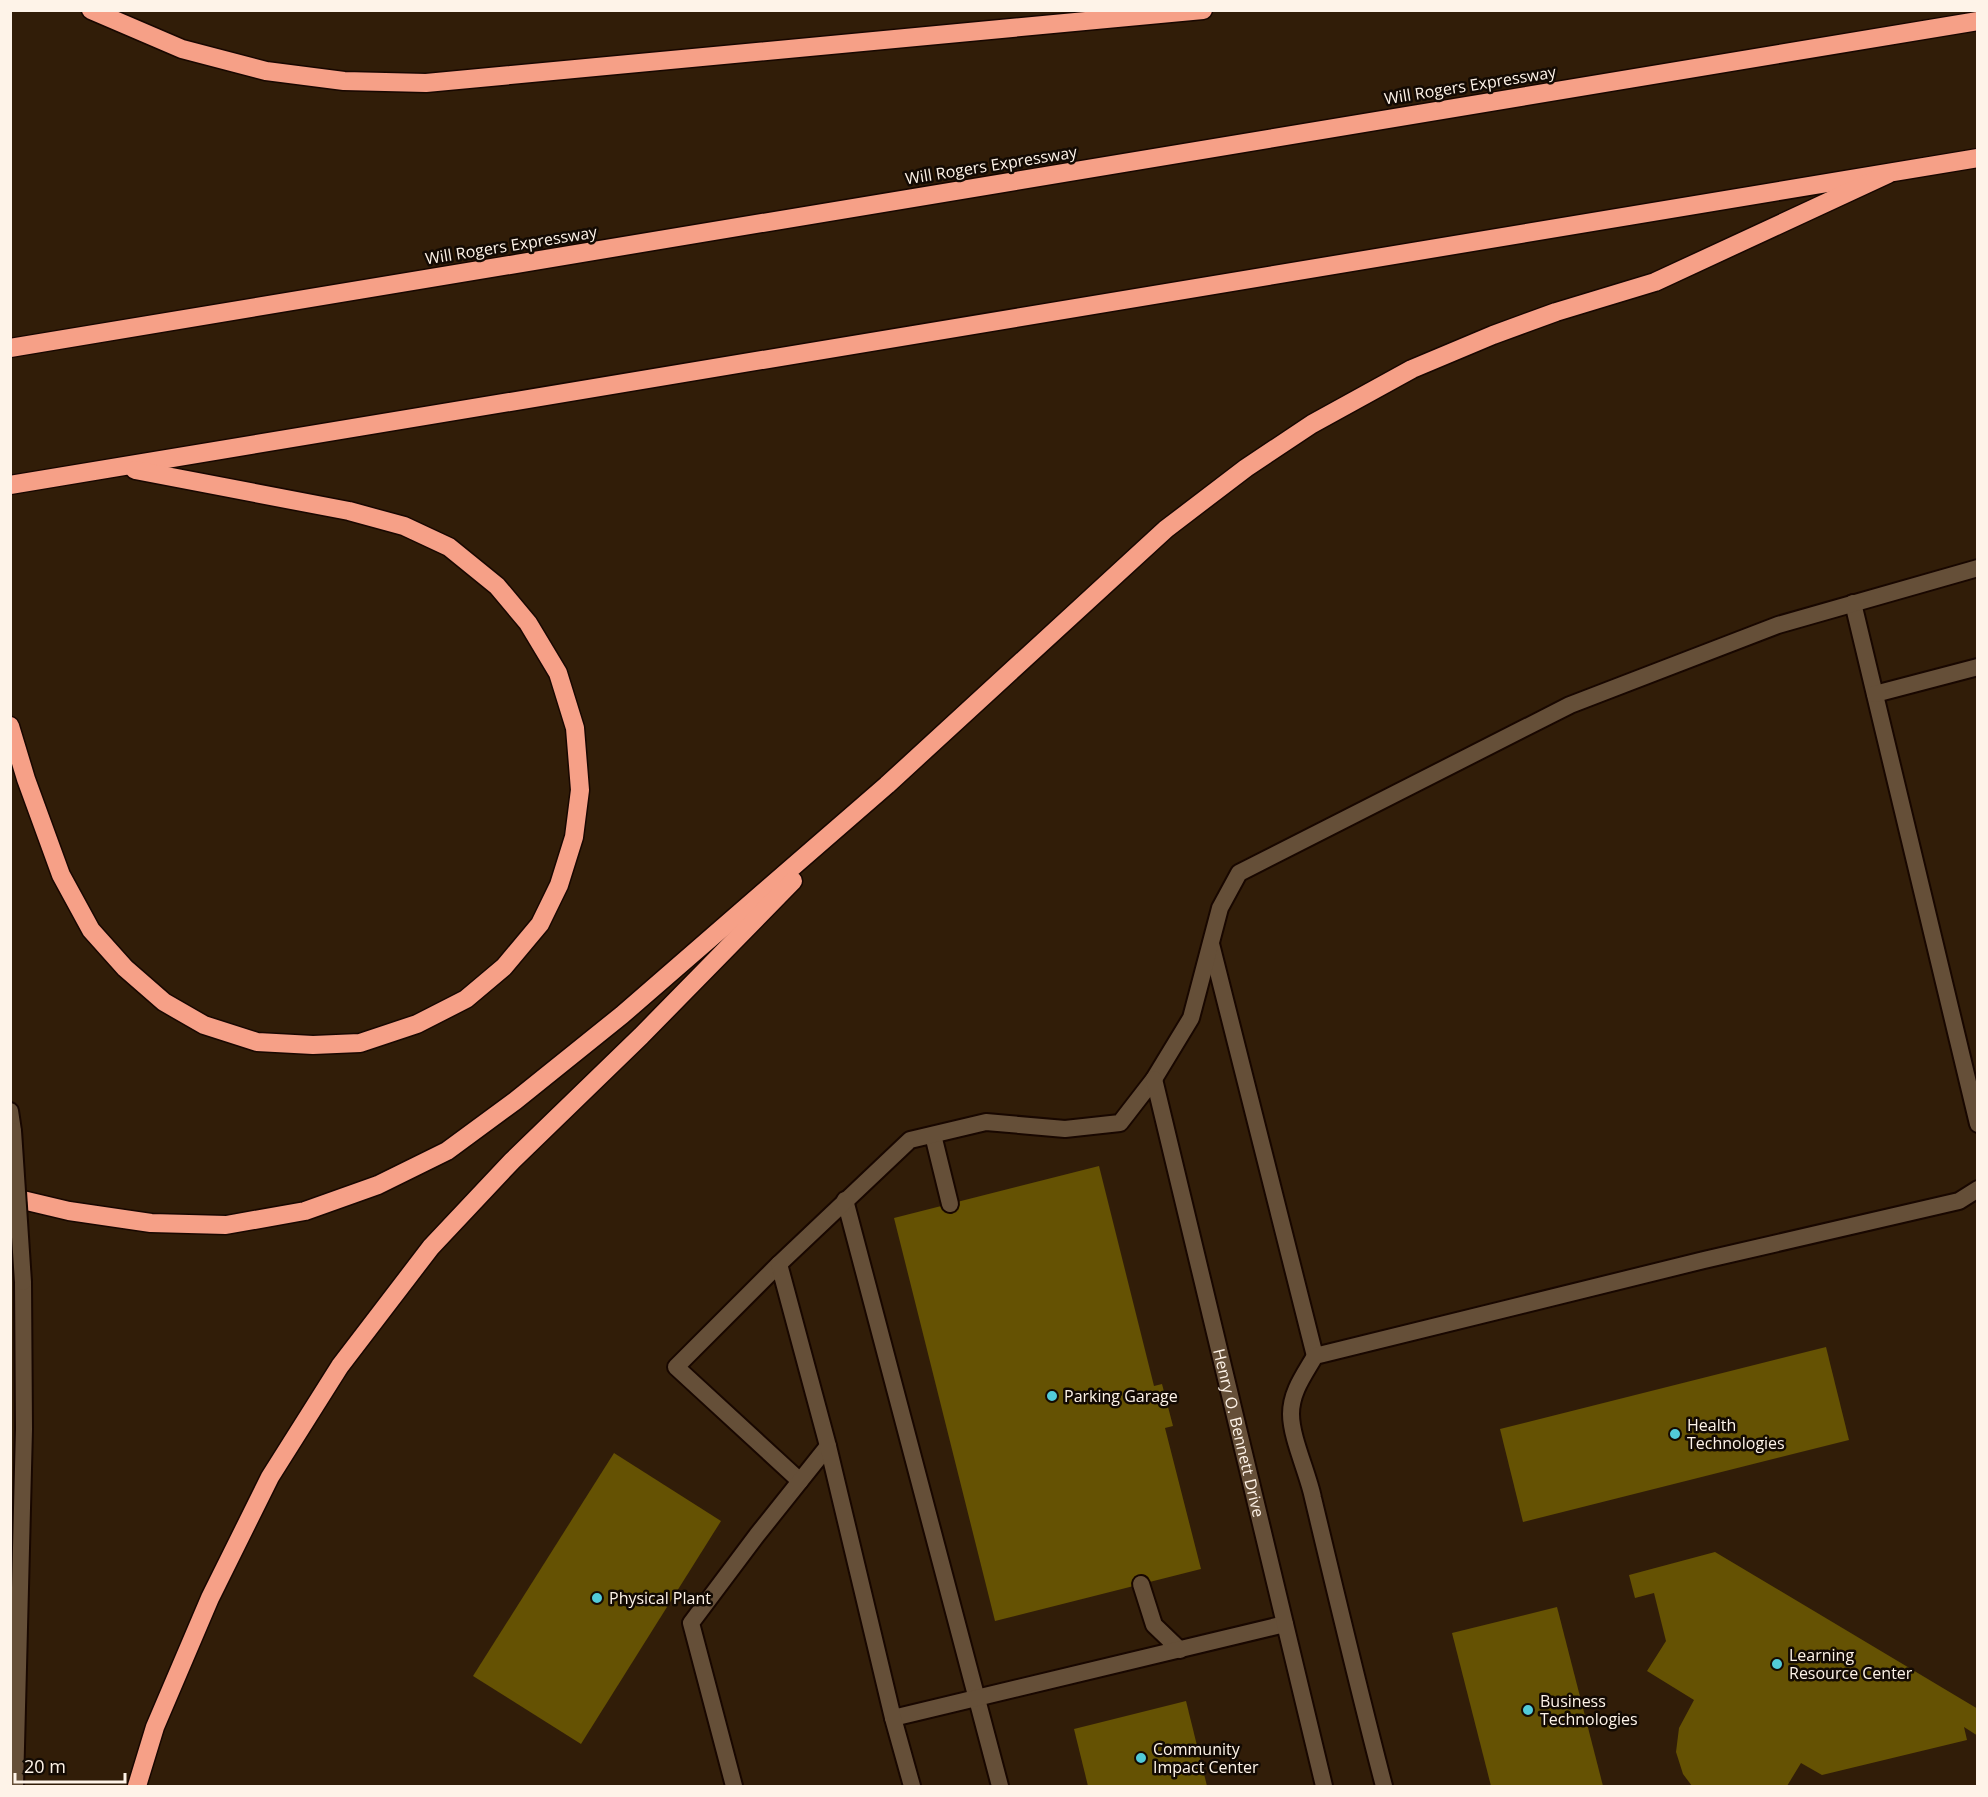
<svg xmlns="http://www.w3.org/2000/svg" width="1988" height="1797" font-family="'Open Sans',sans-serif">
	<rect width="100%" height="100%" fill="#311d08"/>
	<g fill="#655203">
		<polygon points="1099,1166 1154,1386 1162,1384 1173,1426 1165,1428 1201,1569 995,1621 894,1218"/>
		<polygon points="1826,1347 1849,1440 1523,1522 1500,1429"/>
		<polygon points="614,1453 721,1521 581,1744 473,1676"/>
		<polygon points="1715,1552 1978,1709 1978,1736 1964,1727 1967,1740 1822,1775 1801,1763 1787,1786 1692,1786 1683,1774 1676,1752 1679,1728 1694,1700 1647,1671 1666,1641 1654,1593 1635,1598 1629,1575"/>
		<polygon points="1557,1607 1603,1786 1491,1786 1452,1633"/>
		<polygon points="1186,1701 1207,1786 1088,1786 1074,1729"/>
	</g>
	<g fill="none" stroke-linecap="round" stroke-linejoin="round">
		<g stroke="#180700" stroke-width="20">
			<g id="service">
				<polyline points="1853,603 1978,1124"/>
				<polyline points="1875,694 1978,667"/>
				<polyline points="1211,944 1315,1356"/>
				<polyline points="933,1135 950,1204"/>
				<polyline points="845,1200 1000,1786"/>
				<polyline points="779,1264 676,1367 800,1481"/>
				<polyline points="1141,1584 1154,1625 1180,1650"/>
				<polyline points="893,1718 1285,1624"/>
				<polyline points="734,1786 691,1623 757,1535 828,1446"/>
				<polyline points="912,1786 893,1718 828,1446 779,1264 910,1140 986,1122 1065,1129 1120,1123 1154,1079 1191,1018 1220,908 1239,873 1570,705 1778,625 1978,568"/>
				<path d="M1384 1786C1359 1691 1336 1594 1313 1498 1308 1473 1291 1438 1291 1414 1291 1392 1304 1375 1315 1356L1704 1260 1959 1201 1978 1189"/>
			</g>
		</g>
		<g stroke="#180700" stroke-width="20">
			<g id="minor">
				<path id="s1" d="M1154 1079 1324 1786"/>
			</g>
		</g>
		<g stroke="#180700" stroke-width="20">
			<g id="secondary">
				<polyline points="10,1111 13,1131"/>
				<polyline points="15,1786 24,1429 23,1282"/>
			</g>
		</g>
		<g stroke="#180700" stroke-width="21">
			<g id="motorway">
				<polyline points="91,10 182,49 266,71 344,81 426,83 1203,10"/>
				<polyline points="10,348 1978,21"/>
				<polyline points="10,485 1978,158"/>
				<polyline points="10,726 26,779 61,875 91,930 125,968 164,1002 204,1025 257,1042 313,1045 360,1043 417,1024 466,999 504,967 540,924 559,885 574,837 580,790 575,728 558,673 528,623 497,586 449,547 404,526 349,511 135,470"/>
				<polyline points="10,1197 69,1211 151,1223 226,1225 305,1211 378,1185 447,1151 515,1101 622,1015 887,785 1166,529 1246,468 1312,424 1412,369 1493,335 1556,312 1655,282 1888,174"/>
				<polyline points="137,1786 155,1727 210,1598 270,1477 340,1366 431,1247 512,1161 641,1036 793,881"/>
			</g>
		</g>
		<use href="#service" stroke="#654f38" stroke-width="16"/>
		<use href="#minor" stroke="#654f38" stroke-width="16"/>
		<use href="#secondary" stroke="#654f38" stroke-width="16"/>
		<use href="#motorway" stroke="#f6a087" stroke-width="18"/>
		<g stroke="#180700" stroke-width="20" stroke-linecap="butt">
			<polyline id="secondary-bridge" points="13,1131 23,1282"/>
		</g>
		<use href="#secondary-bridge" stroke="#654f38" stroke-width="16"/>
	</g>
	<g fill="#52cbd9" stroke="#130a03" stroke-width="2">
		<circle cx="1052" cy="1396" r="6"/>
		<circle cx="1675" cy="1434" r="6"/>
		<circle cx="597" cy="1598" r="6"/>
		<circle cx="1777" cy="1664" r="6"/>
		<circle cx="1528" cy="1710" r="6"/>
		<circle cx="1141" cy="1758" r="6"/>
	</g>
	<g text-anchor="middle" stroke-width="5" stroke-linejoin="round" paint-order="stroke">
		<g font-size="16" fill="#fef3e8" stroke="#130a03">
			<text transform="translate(1470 85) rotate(-9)" y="6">Will Rogers Expressway</text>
			<text transform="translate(991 165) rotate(-9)" y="6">Will Rogers Expressway</text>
			<text transform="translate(511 245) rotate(-9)" y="6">Will Rogers Expressway</text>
			<text dy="6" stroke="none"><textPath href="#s1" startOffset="364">Henry O. Bennett Drive</textPath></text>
		</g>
		<g font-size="16" fill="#fef3e8" stroke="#130a03" text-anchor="start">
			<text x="1064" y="1402">Parking Garage</text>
			<text x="1687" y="1431">Health<tspan x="1687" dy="18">Technologies</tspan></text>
			<text x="609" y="1604">Physical Plant</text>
			<text x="1789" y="1661">Learning<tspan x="1789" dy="18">Resource Center</tspan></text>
			<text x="1540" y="1707">Business<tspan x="1540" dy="18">Technologies</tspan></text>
			<text x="1153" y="1755">Community<tspan x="1153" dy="18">Impact Center</tspan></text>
		</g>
	</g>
	<rect width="1988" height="1797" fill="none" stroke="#fef3e8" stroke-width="24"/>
	<path d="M15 1773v9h110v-9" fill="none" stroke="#fef3e8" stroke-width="3"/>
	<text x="24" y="1773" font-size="18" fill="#fef3e8" stroke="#130a03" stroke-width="4.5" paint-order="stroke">20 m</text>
</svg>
